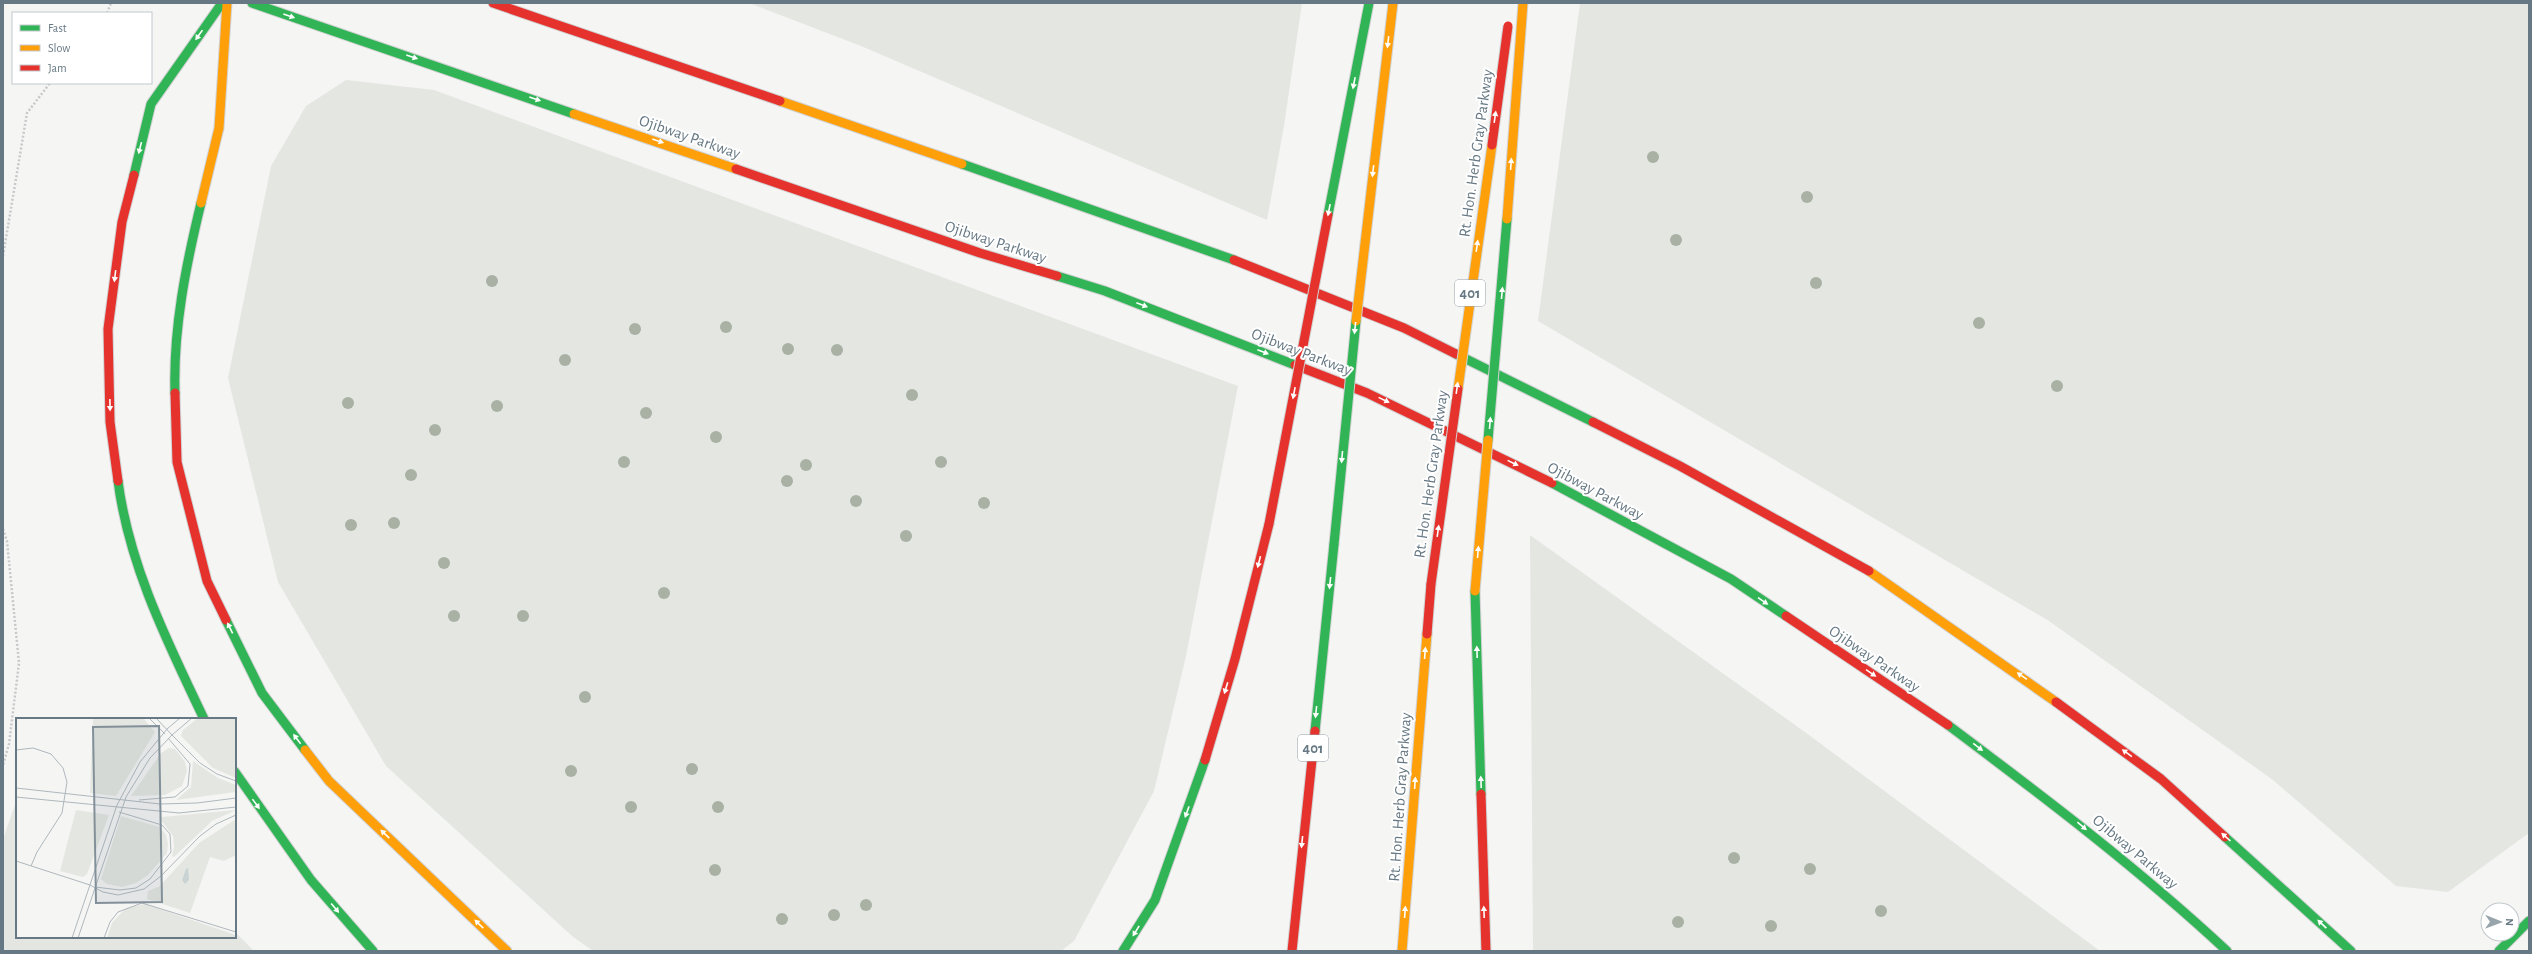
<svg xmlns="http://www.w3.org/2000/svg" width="2532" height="954" font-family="'Alegreya Sans',sans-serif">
	<rect width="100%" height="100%" fill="#f5f5f4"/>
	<g fill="#e4e7e1">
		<polygon points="749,3 1302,3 1284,126 1267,220 861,46"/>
		<polygon points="1580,3 2529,3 2529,833 2448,892 2396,886 2273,780 2049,621 1538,321"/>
		<polygon points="346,80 434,90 1238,386 1186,656 1154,791 1074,941 1061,951 593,951 572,936 386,766 278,582 228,378 271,166 306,106"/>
		<polygon points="1530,535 1809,735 2100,951 1533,951"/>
		<polygon points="17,799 17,937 235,937 235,932 254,951 3,951 3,839"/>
	</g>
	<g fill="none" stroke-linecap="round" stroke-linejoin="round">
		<g stroke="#d1d2d3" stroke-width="11">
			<g id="fast">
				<polyline points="252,3 574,114"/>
				<polyline points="962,164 1234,260"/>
				<polyline points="134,175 151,104 222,3"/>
				<polyline points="1057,276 1105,291 1295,365"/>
				<polyline points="1456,354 1593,422"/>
				<path d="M175 393C173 329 186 265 201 203"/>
				<path d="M118 481C129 566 168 643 204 719"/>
				<polyline points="1552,483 1731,579 1786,616"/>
				<polyline points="1475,591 1481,794"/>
				<polyline points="226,620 262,693 305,750"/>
				<path d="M1948 725C2044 797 2139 869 2227 951"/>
				<polyline points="1315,731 1334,544"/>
				<polyline points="235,772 311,880 373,951"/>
				<polyline points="2225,837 2351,951"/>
				<polyline points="1123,951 1155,900 1205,760"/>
				<polyline points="2499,951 2529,921"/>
			</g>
		</g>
		<g stroke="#d1d2d3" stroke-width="11">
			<g id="slow">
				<polyline points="780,101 962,164"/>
				<polyline points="574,114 736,169"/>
				<polyline points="201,203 219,128 227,3"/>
				<polyline points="1869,571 2056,702"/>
				<polyline points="305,750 329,781 507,951"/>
				<polyline points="1402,951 1427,634"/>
			</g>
		</g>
		<g stroke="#d1d2d3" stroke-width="11">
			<g id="jam">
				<polyline points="493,3 780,101"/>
				<polyline points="736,169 980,253 1057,276"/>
				<polyline points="1234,260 1404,328 1456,354"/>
				<polyline points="1295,365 1367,393 1552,483"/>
				<polyline points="175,393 177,462 207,581 226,620"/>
				<polyline points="1593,422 1680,466 1869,571"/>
				<polyline points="118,481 110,422 108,329 122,222 134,175"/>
				<polyline points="1786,616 1948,725"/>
				<polyline points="1427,634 1431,584"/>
				<polyline points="2056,702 2161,779 2225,837"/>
				<polyline points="1205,760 1235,659 1269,524"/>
				<polyline points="1481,794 1486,951"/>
				<polyline points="1292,951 1315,731"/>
			</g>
		</g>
		<g stroke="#c7c8c9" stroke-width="2.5" stroke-dasharray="2 2" stroke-linecap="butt">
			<polyline points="107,13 111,3"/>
			<polyline points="3,256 27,113 50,83"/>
			<polyline points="3,529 7,541 19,663 9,744 3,765"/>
		</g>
		<use href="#fast" stroke="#30b455" stroke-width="9"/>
		<use href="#slow" stroke="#ff9f0a" stroke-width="9"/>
		<use href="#jam" stroke="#e5322d" stroke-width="9"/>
		<g stroke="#d1d2d2" stroke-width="11" stroke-linecap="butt">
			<g id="fast-bridge">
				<polyline points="1328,215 1369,3"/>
				<polyline points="1488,440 1507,219"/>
				<polyline points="1334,544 1356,321"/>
			</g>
		</g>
		<g stroke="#d1d2d2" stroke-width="11" stroke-linecap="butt">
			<g id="slow-bridge">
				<polyline points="1507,219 1523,3"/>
				<polyline points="1356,321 1393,3"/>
				<polyline points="1458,389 1492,145"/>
				<polyline points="1475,591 1488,440"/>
			</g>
		</g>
		<g stroke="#d1d2d2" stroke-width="11" stroke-linecap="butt">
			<g id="jam-bridge">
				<polyline points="1492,145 1508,26"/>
				<polyline points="1269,524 1328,215"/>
				<polyline points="1431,584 1458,389"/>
			</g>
		</g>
		<use href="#fast-bridge" stroke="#30b455" stroke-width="9"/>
		<use href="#slow-bridge" stroke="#ff9f0a" stroke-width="9"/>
		<use href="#jam-bridge" stroke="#e5322d" stroke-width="9"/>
	</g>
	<g fill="#a9b1a5">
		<circle cx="1653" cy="157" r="6"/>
		<circle cx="1807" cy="197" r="6"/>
		<circle cx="1676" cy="240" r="6"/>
		<circle cx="492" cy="281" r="6"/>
		<circle cx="1816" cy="283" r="6"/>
		<circle cx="1979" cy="323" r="6"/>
		<circle cx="726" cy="327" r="6"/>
		<circle cx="635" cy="329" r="6"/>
		<circle cx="788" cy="349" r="6"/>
		<circle cx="837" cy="350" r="6"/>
		<circle cx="565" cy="360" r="6"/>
		<circle cx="2057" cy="386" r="6"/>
		<circle cx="912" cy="395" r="6"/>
		<circle cx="348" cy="403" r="6"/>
		<circle cx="497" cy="406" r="6"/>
		<circle cx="646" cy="413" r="6"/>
		<circle cx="435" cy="430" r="6"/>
		<circle cx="716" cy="437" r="6"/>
		<circle cx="624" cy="462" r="6"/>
		<circle cx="941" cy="462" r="6"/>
		<circle cx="806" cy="465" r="6"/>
		<circle cx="411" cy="475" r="6"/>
		<circle cx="787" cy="481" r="6"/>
		<circle cx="856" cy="501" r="6"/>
		<circle cx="984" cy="503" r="6"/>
		<circle cx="394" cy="523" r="6"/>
		<circle cx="351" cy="525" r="6"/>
		<circle cx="906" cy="536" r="6"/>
		<circle cx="444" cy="563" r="6"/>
		<circle cx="664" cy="593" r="6"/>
		<circle cx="454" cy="616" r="6"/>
		<circle cx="523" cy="616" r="6"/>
		<circle cx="585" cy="697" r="6"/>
		<circle cx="692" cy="769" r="6"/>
		<circle cx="571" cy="771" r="6"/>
		<circle cx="631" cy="807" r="6"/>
		<circle cx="718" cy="807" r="6"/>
		<circle cx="1734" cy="858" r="6"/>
		<circle cx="1810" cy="869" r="6"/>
		<circle cx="715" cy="870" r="6"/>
		<circle cx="866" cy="905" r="6"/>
		<circle cx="1881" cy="911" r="6"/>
		<circle cx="834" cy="915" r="6"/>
		<circle cx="782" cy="919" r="6"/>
		<circle cx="1678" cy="922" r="6"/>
		<circle cx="1771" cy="926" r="6"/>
	</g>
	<defs><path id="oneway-solid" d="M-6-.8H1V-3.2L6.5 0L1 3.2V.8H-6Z"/></defs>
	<g fill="#fff">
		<use href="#oneway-solid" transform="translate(289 16) rotate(19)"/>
		<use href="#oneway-solid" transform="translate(199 35) rotate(125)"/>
		<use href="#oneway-solid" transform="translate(1388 42) rotate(97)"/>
		<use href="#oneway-solid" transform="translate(412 57) rotate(19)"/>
		<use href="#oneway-solid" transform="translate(1354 83) rotate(101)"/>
		<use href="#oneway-solid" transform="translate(535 99) rotate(19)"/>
		<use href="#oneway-solid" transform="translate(1495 117) rotate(-82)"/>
		<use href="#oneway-solid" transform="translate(658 141) rotate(19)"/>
		<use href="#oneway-solid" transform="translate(140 148) rotate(104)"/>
		<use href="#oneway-solid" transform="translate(1511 164) rotate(-86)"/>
		<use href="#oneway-solid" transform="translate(1373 171) rotate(97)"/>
		<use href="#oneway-solid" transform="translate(1329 210) rotate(101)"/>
		<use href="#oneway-solid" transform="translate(1477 246) rotate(-82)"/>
		<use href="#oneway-solid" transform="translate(115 276) rotate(97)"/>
		<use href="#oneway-solid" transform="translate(1502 293) rotate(-85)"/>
		<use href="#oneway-solid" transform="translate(1142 305) rotate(21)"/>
		<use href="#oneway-solid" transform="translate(1355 328) rotate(96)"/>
		<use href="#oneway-solid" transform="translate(1263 352) rotate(21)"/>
		<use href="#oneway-solid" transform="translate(1457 388) rotate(-82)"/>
		<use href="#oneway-solid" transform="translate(1294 393) rotate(101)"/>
		<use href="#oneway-solid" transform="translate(1384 400) rotate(26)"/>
		<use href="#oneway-solid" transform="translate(110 405) rotate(89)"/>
		<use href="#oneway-solid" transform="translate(1490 423) rotate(-85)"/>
		<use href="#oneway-solid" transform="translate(1342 457) rotate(95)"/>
		<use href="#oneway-solid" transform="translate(1513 463) rotate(26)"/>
		<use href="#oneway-solid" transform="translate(1438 531) rotate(-82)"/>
		<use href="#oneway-solid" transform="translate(1478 552) rotate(-85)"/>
		<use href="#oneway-solid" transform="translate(1259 562) rotate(104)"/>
		<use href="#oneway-solid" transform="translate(1330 583) rotate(96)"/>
		<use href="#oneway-solid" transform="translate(1763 601) rotate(34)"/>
		<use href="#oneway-solid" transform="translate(230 628) rotate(-116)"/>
		<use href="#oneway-solid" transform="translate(1477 652) rotate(-92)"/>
		<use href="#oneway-solid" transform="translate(1425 653) rotate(-86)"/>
		<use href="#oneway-solid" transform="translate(1871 673) rotate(34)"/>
		<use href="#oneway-solid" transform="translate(2022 676) rotate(-145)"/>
		<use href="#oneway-solid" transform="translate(1226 688) rotate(107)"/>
		<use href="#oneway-solid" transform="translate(1316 712) rotate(96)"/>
		<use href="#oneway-solid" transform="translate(297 739) rotate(-127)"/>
		<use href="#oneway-solid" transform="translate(1978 747) rotate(37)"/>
		<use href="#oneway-solid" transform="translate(2127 753) rotate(-144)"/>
		<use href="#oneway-solid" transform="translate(1481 782) rotate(-92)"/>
		<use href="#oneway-solid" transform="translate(1415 783) rotate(-86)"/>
		<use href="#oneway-solid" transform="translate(256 804) rotate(54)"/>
		<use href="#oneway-solid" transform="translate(1187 812) rotate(110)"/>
		<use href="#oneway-solid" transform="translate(2082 826) rotate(40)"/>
		<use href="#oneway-solid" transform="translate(385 834) rotate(-136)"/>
		<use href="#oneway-solid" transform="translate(2226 837) rotate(-138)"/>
		<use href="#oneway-solid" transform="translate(1302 842) rotate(96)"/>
		<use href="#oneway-solid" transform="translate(335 908) rotate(50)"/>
		<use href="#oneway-solid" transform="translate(1405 912) rotate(-86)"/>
		<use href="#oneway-solid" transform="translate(1484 912) rotate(-92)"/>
		<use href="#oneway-solid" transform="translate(479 924) rotate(-136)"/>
		<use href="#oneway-solid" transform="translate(2322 924) rotate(-137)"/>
		<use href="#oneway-solid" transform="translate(1136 931) rotate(122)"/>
	</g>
	<g text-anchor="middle" stroke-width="4" stroke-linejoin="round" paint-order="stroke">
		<g fill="#fff" stroke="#94a0a8" stroke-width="1">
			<rect x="1455" y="280" width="30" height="26" rx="3"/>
			<rect x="1298" y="735" width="30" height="26" rx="3"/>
		</g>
		<g font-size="15" font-weight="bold" fill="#667883">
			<text x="1470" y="298">401</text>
			<text x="1313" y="753">401</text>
		</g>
		<g font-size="16" fill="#667883" stroke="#fff">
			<text transform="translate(690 136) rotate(19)" y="6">Ojibway Parkway</text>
			<text transform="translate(1475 153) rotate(-82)" y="6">Rt. Hon. Herb Gray Parkway</text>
			<text transform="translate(996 241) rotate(18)" y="6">Ojibway Parkway</text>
			<text transform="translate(1302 351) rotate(21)" y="6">Ojibway Parkway</text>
			<text transform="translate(1430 474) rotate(-82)" y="6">Rt. Hon. Herb Gray Parkway</text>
			<text transform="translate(1596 490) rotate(28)" y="6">Ojibway Parkway</text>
			<text transform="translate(1875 658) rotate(34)" y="6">Ojibway Parkway</text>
			<text transform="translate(1399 797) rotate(-86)" y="6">Rt. Hon. Herb Gray Parkway</text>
			<text transform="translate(2136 851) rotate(40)" y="6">Ojibway Parkway</text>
		</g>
	</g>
	<g transform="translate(16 718)">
		<rect width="220" height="220" fill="#f5f5f4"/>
		<path d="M77 0H127L139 14 100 78 74 75ZM182 0H220V60L197 50 165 18 167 12ZM153 30 159 31 169 44 171 53 166 68 149 77 115 78 145 35ZM177 43 202 60 220 67V74L160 82 175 69ZM60 92 93 97 71 156 67 159 44 153ZM220 92 196 103 158 139 156 138 158 129 157 118 145 102 146 99ZM105 98 144 109 150 117 152 126 151 135 132 157 120 165 106 169 91 166 85 161ZM220 101V137L208 143 194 139 174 195 131 181 132 173 144 168 183 125ZM129 186 220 217V220H91L96 205 110 190Z" fill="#e4e7e1"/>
		<path d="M172 150 173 162 169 166 166 162 170 151Z" fill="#c9d3d4"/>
		<path fill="none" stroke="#afb8bd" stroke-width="1" d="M133 0 149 16M176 0 156 17 184 45 201 56 220 63M151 11 164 0M0 32 17 30 35 36 47 50 51 64 46 95 21 134 15 148M0 70 144 86 181 85 220 80M0 79 163 95 220 89M123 82 159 79 172 68 174 46 152 20M0 143 74 167M74 167 87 174 102 177 128 171 145 158 184 118 200 106 220 97M79 169 104 172 120 170 134 161 155 134 154 116 146 107 103 94M56 220 101 87 124 44 151 11M62 220 110 79 134 40 156 17 140 0M88 220 94 204 102 194 126 185 220 214"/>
		<path fill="#829099" fill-opacity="0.15" stroke="#829099" stroke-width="2" d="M143 8 146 184 80 185 77 9Z"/>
		<rect width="220" height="220" fill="none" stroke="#667883" stroke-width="2"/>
	</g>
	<rect width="2532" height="954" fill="none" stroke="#667883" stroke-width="8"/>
	<rect x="12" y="12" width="140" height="72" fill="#ffffff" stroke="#c2c9cd"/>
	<rect x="20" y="25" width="20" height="6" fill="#30b455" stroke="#c2c9cd"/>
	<text x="48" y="32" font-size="12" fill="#667883">Fast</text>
	<rect x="20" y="45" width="20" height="6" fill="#ff9f0a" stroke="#c2c9cd"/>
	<text x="48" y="52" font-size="12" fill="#667883">Slow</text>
	<rect x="20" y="65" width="20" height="6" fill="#e5322d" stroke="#c2c9cd"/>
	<text x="48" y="72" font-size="12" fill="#667883">Jam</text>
	<g transform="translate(2500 922) rotate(91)"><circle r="19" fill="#ffffff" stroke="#c2c9cd"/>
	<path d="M0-3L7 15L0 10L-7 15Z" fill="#98a4ab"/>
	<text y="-6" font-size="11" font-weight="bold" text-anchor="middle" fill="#667883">N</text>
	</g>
</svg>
